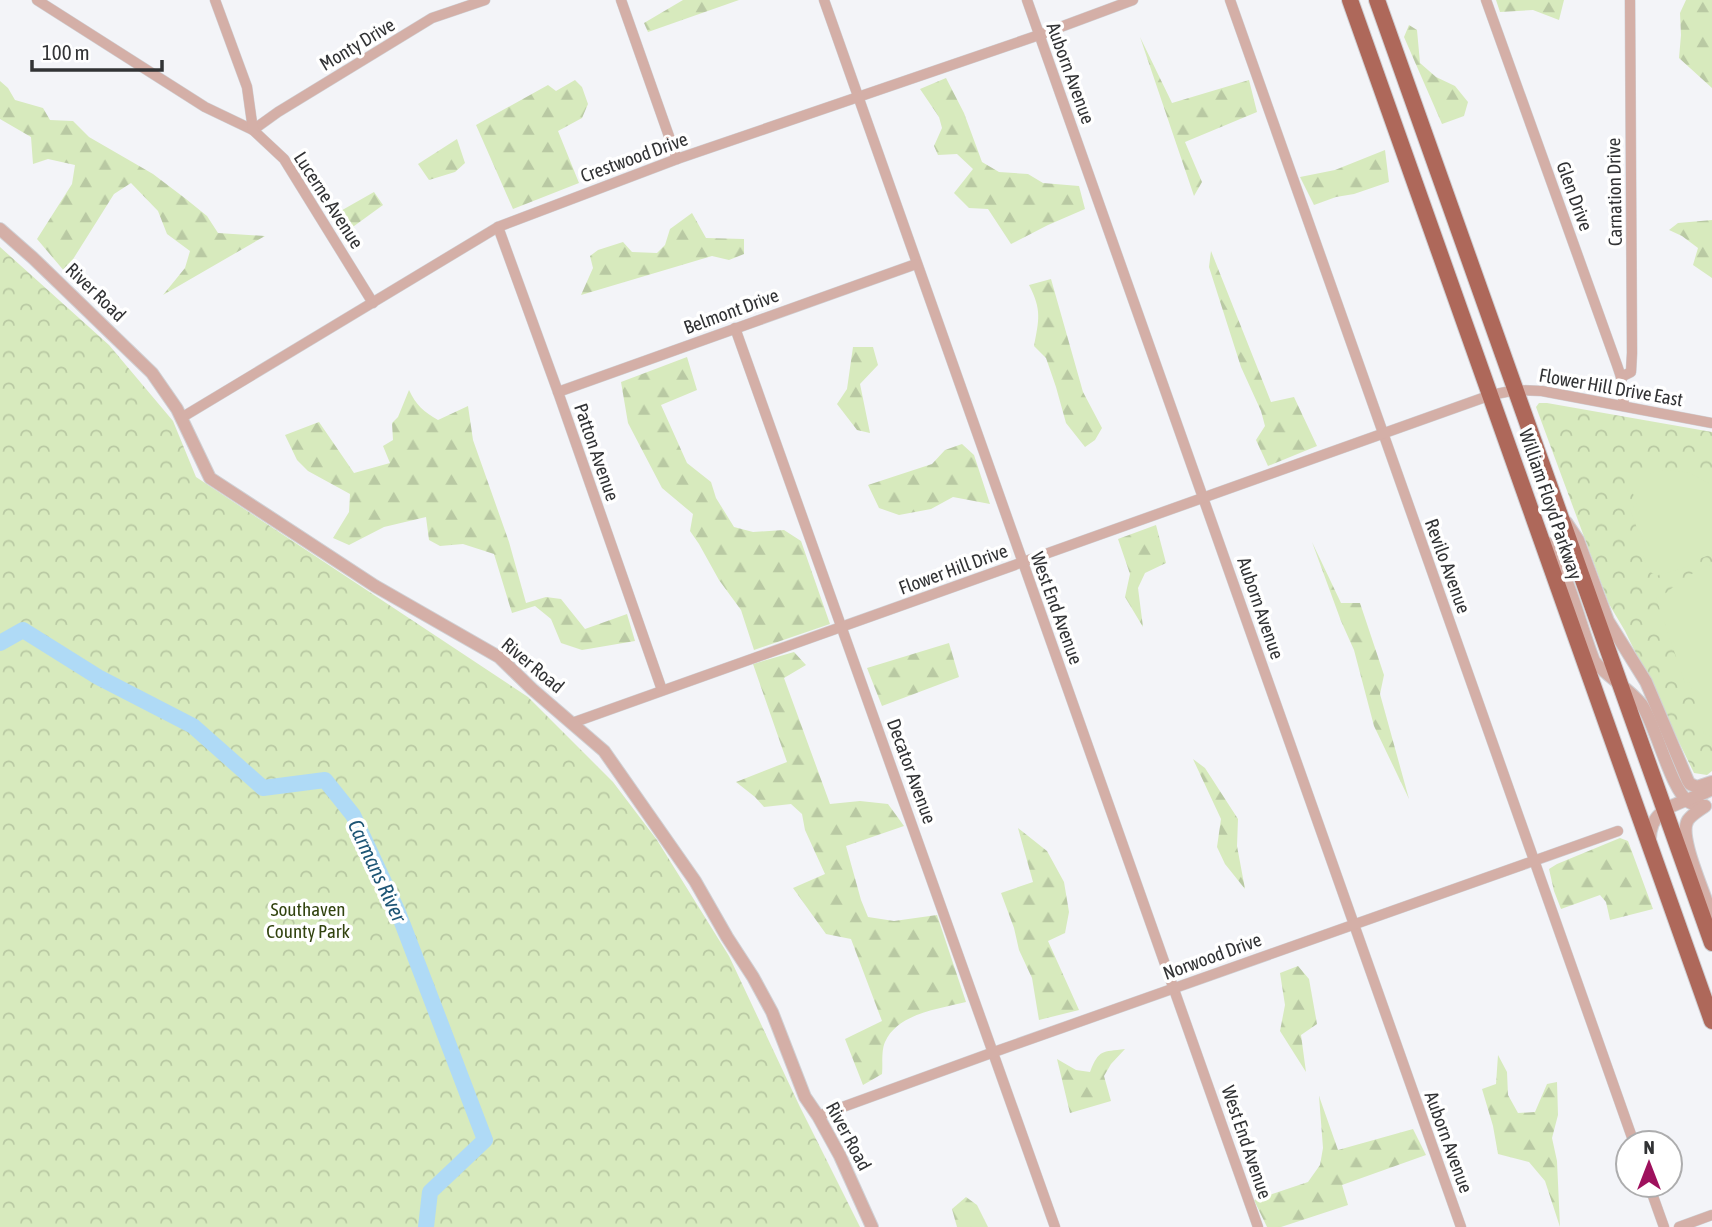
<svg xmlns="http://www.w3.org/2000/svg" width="1712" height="1227" font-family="'Asap Condensed',sans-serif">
	<defs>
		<pattern id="forest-firs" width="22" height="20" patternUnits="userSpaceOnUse" patternTransform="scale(1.75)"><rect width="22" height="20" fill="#d7eabd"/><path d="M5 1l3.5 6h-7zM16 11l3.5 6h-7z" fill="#b9c9a3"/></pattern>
		<pattern id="park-crowns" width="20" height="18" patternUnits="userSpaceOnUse" patternTransform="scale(1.75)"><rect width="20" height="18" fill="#d7eabd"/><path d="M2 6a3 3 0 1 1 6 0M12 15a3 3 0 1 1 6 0" fill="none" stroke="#b9c9a3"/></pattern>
	</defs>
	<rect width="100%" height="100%" fill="#f3f4f8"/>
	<g fill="url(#forest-firs)">
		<polygon points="683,0 739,0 648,32 644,23"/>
		<polygon points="1496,0 1564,0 1559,20 1533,10 1500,12"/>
		<polygon points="1686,0 1712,0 1712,88 1679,58 1681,35 1680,13"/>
		<polygon points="1409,25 1417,30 1420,63 1436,77 1455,86 1468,102 1464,116 1442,124 1404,37"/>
		<polygon points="1140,37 1172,103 1249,80 1257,112 1185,142 1202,182 1194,196"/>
		<polygon points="946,78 964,113 982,162 999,172 1028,174 1043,183 1079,186 1085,209 1048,225 1011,244 988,209 969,208 954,193 973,169 957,154 938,155 934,146 942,128 939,117 920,89"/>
		<polygon points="575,80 582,87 588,104 582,118 558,131 579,183 513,209 476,125 548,85 556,91"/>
		<polygon points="0,81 8,88 15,100 43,108 50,120 73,121 89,137 153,174 186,199 207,216 218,233 265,236 163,295 185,268 190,251 167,234 158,211 131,183 114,194 65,272 37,239 72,184 75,165 48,159 33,164 31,137 0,119"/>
		<polygon points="457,139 465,163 455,172 429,180 418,164"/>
		<polygon points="1385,150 1389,182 1354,194 1336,197 1314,205 1300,177 1335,170"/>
		<polygon points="374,192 383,205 350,229 353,252 330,217"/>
		<polygon points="692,213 706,238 744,239 744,254 729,260 712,256 581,295 593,268 590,256 598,250 623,242 632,252 657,253 665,245 670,229"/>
		<polygon points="1712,220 1712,278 1693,265 1698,248 1682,236 1669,230 1678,223"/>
		<polygon points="1211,251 1271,402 1294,397 1317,446 1268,466 1256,440 1265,426 1261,411 1241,367 1209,267"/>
		<path d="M1051 279 1083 392 1102 428 1095 440 1085 447 1066 423 1056 387 1046 358 1034 346C1039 320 1042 310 1029 285Z"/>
		<polygon points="853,347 873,347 878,365 860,384 870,433 857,430 837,404 847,389"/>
		<polygon points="687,357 697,390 661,405 687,463 711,482 716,498 734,527 753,532 784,530 801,541 830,624 754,650 741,610 719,580 699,544 690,531 693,514 662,488 628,423 621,382"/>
		<path d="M409 390C416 405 424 412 438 420L468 406 473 440 509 542 526 603 546 597 561 599 585 629 627 614 635 641 582 650 561 643 551 619 535 606 512 613 494 554 463 544 440 546 429 540 426 517 384 527 349 545 333 538 349 512 350 494 308 471 297 460 285 435 319 422 354 473 390 463 383 446 393 440 392 423 398 417Z"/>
		<polygon points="962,444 974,455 990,504 953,497 931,509 899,515 879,508 868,485 932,464 945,450"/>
		<polygon points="1156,525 1166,563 1145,573 1138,588 1143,627 1125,597 1130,574 1118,539"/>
		<polygon points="1312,542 1341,603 1360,603 1384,675 1380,694 1409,799 1374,726 1354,650 1341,621"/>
		<polygon points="949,643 959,677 882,706 867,668"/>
		<path d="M794 652 806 665 784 678 830 804 860 801 888 804 904 826 846 846 861 900 868 917 894 921 937 915 966 1002C939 1009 898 1013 885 1042 881 1051 883 1065 882 1074L863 1085 845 1039 882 1021 851 939 826 934 793 888 825 874 805 830 802 814 791 804 764 807 755 797 736 782 787 762 753 664Z"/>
		<polygon points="1193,759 1205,768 1238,819 1237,846 1245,889 1225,864 1217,847 1221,819"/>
		<polygon points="1018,828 1047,851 1064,882 1069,912 1065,933 1048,941 1079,1010 1039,1020 1032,978 1019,950 1014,928 1001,893 1033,882"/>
		<polygon points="1620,838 1628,841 1653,909 1610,920 1606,902 1600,895 1561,909 1554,891 1549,869 1557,864"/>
		<polygon points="1298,966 1309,979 1317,1024 1301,1035 1306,1072 1280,1031 1285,1005 1280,973"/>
		<path d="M1125 1049 1111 1064 1104 1076 1111 1101 1070 1113 1057 1059 1076 1070 1090 1072C1099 1049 1102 1052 1125 1049Z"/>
		<polygon points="1498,1055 1507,1072 1508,1095 1518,1113 1535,1112 1547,1084 1557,1082 1558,1115 1552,1138 1557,1161 1560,1227 1545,1181 1529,1162 1498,1154 1493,1126 1482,1089 1496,1084"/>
		<polygon points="1319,1096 1338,1150 1413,1129 1426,1155 1342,1185 1348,1205 1281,1227 1267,1227 1254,1200 1308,1182 1320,1165 1323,1148"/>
		<polygon points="966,1197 977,1205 988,1227 957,1227 952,1209"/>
	</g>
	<g fill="url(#park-crowns)">
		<polygon points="0,247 109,345 173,421 196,477 528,697 613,782 657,840 729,956 800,1107 860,1227 0,1227"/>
		<polygon points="1539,403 1547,403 1712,432 1712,771 1707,775 1694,773 1625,631 1609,604 1536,407"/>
	</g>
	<g fill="#d7eabd">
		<polygon points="1668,470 1690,473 1712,485 1712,554 1696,560 1694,557 1686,561 1689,566 1664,574 1660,573 1658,576 1650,572 1651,568 1646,566 1643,553 1646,549 1640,531 1638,531 1630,509 1637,505 1629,482 1645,474"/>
		<path d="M1712 564V737L1703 733 1704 729 1698 726 1692 709 1698 707 1689 682 1685 683 1656 598C1666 595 1672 587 1681 581 1690 574 1701 568 1712 564Z"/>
	</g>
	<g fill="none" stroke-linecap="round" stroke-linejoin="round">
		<polyline stroke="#afdaf6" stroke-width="16" points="0,643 23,630 98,677 193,726 263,788 325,780 353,815 398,912 485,1140 430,1192 426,1227"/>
		<g stroke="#d0d1d5" stroke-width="11">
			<g id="minor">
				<polyline points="37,0 205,107 253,130 278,112 432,18 485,0"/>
				<polyline points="215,0 247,87 253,130 284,159 373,303"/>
				<polyline points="621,0 677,159"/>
				<polyline points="824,0 1258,1227"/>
				<polyline points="1027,0 1461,1227"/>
				<polyline points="1230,0 1634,1143"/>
				<polyline points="1486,0 1617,365 1621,377 1624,406"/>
				<polyline points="498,227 558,392 662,690"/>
				<polyline points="735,328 1055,1227"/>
				<polyline points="1621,377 1631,372 1632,353 1630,0"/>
				<polyline points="558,392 916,264"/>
				<polyline points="181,418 498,227 677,159 1039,35 1133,0"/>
				<polyline points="572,723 1491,395 1516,390 1542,391 1712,423"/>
				<polyline points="818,1116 994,1052 1618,831"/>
				<polyline points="1649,1185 1664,1227"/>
				<polyline points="1679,1227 1712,1215"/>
			</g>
		</g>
		<g stroke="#d0d1d5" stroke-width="14">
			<g id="tertiary">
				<polyline points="0,229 33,258 152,373 177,409 210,478 375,586 499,657 532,689 604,751 695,881 727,937 753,977 772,1012 805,1097 818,1116 840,1156 872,1227"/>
				<polyline points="1566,522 1578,540 1608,621 1646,682 1688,781 1690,784 1697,787 1712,782"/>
				<path d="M1547 543C1570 577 1579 623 1594 661 1608 678 1629 688 1642 705 1656 726 1672 792 1689 802 1694 805 1700 806 1705 806"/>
				<path d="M1705 806C1700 810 1692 814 1688 820 1677 837 1708 898 1712 919"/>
				<path d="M1650 843C1648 803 1684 805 1712 789"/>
			</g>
		</g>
		<g stroke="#d0d1d5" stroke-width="18">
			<g id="trunk">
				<polyline points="1350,0 1712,1021"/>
				<polyline points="1377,0 1712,943"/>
			</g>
		</g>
		<use href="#minor" stroke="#d4afa7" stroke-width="10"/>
		<use href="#tertiary" stroke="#d4afa7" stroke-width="12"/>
		<use href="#trunk" stroke="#ae685a" stroke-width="16"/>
	</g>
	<g text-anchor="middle" stroke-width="7" stroke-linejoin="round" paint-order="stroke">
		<g font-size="19" fill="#323335" stroke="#fff">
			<text transform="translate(357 44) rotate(-31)" y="7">Monty Drive</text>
			<text transform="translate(1071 73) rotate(70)" y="7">Auborn Avenue</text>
			<text transform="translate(634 157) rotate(-20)" y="7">Crestwood Drive</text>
			<text transform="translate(1614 192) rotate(-91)" y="7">Carnation Drive</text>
			<text transform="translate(1575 196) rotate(70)" y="7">Glen Drive</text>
			<text transform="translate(329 200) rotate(57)" y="7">Lucerne Avenue</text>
			<text transform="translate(96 292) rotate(44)" y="7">River Road</text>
			<text transform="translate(731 311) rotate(-20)" y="7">Belmont Drive</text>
			<text transform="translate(1611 387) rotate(10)" y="7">Flower Hill Drive East</text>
			<text transform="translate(597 452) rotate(71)" y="7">Patton Avenue</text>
			<text transform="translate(1551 504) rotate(71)" y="7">William Floyd Parkway</text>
			<text transform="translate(1448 566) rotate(70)" y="7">Revilo Avenue</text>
			<text transform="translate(953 569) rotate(-20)" y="7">Flower Hill Drive</text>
			<text transform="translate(1057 608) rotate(70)" y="7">West End Avenue</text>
			<text transform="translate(1261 608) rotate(71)" y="7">Auborn Avenue</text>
			<text transform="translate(533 665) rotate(40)" y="7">River Road</text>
			<text transform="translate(912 771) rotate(70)" y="7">Decator Avenue</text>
			<text transform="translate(1212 956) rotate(-20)" y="7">Norwood Drive</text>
			<text transform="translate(849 1136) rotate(62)" y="7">River Road</text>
			<text transform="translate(1247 1142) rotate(71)" y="7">West End Avenue</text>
			<text transform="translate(1449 1142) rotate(70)" y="7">Auborn Avenue</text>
		</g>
		<g font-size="19" fill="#32430f" stroke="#fff">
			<text x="308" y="916">Southaven<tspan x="308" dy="22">County Park</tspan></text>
		</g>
		<g font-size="21" font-style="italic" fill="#1d5575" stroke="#fff">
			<text transform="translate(377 871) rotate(65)" y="7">Carmans River</text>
		</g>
	</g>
	<g transform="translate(1649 1164)"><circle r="33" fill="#ffffff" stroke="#adadae" stroke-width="2"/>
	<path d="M0-5L12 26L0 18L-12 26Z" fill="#9e115d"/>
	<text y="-10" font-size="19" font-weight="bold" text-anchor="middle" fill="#323335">N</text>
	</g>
	<path d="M32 60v10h130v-10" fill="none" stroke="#323335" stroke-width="3.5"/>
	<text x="42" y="60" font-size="21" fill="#323335" stroke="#ffffff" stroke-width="5" paint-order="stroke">100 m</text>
</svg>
